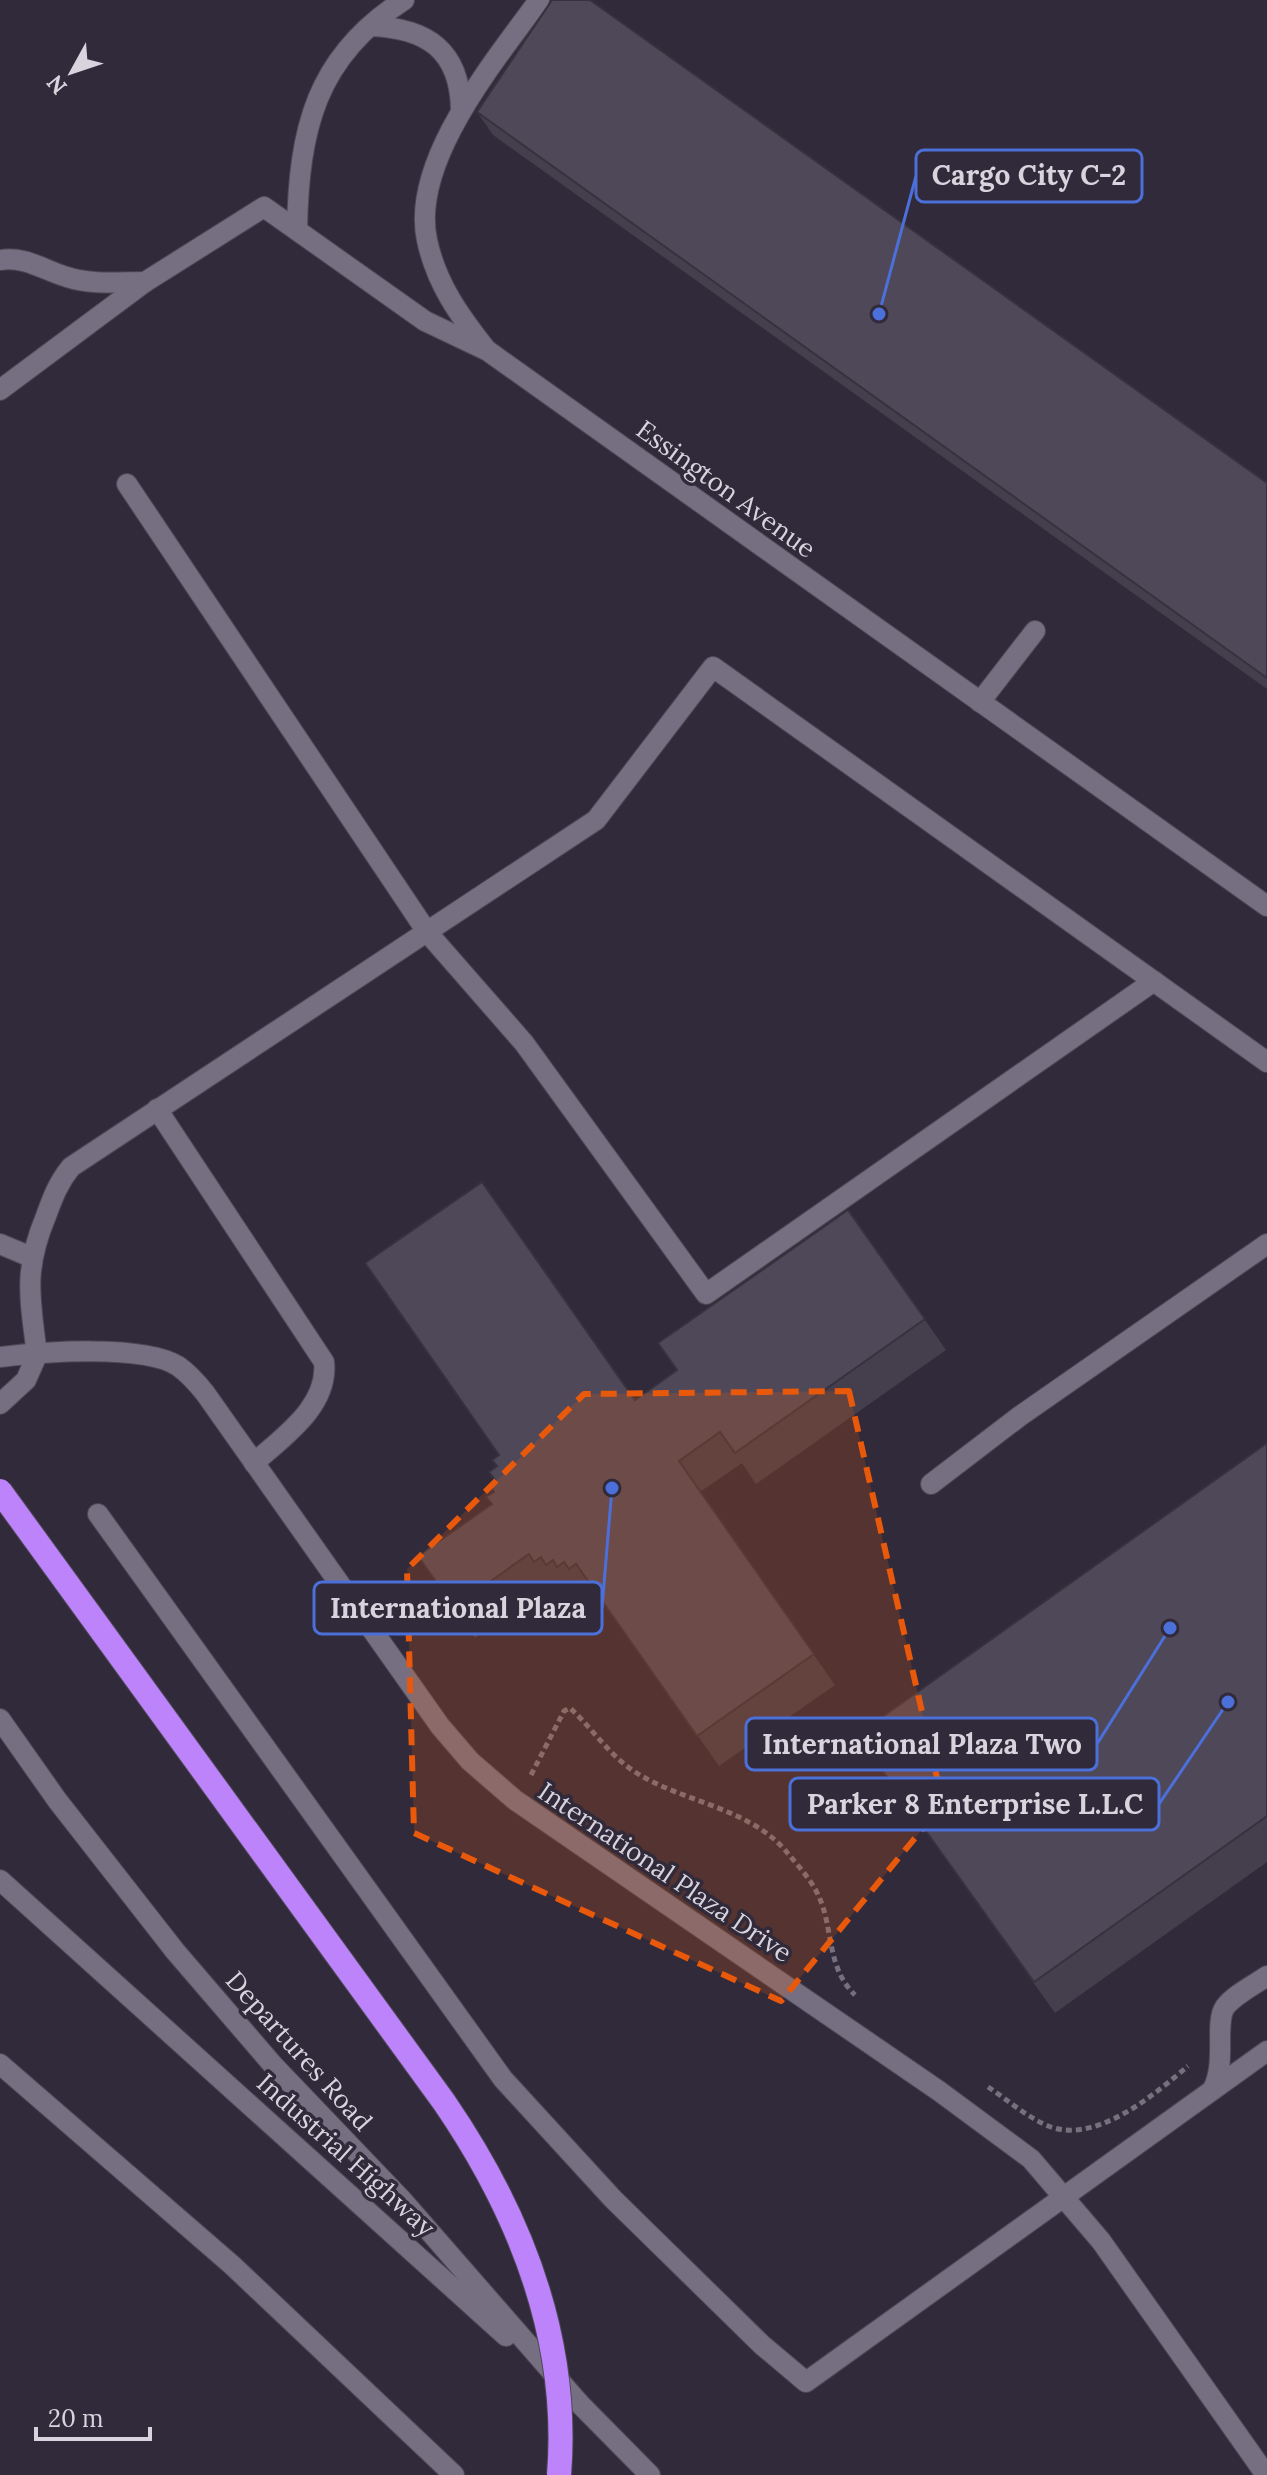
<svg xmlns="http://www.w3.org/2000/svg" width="1267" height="2475" font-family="Lora,serif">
	<rect width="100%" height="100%" fill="#312a3a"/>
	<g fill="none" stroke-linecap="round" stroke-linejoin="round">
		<g stroke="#4e4856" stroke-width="22">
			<g id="minor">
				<path d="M370 26C427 28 460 50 461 110"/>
				<path d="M297 230C299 130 315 57 404 0"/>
				<path d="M0 260C26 256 43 270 67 277 91 285 120 282 145 282"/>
				<path d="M485 348C459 315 436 283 427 240 410 161 496 60 539 0"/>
				<polyline points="0,390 145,282 264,207 425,321 488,351 1267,906"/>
				<polyline points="127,484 427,932 524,1043 706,1294 1154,981"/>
				<polyline points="980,702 1035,631"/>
				<path d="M157 1109 324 1362C329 1406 283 1437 254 1463"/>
				<polyline points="0,1244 31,1257"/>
				<path d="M37 1355C30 1298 23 1271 46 1216 53 1197 58 1183 71 1167L596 820 713 667 1267 1062"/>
				<path d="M0 1357C42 1352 143 1344 178 1366 188 1373 197 1383 205 1393L440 1726 470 1761 515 1800 939 2091 1031 2159 1101 2241 1266 2475"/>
				<polyline points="0,1404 26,1380 37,1355"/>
				<polyline points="931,1484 1020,1416 1267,1244"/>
				<polyline points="98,1514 503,2079 613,2199 762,2345 806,2382 1267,2051"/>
				<polyline points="0,1719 57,1800 175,1951 273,2065 403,2201 579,2403"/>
				<polyline points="0,1880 506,2336"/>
				<polyline points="0,2064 232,2265 454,2475"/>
				<path d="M1213 2089C1227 2061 1214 2023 1225 2007 1234 1995 1254 1985 1267 1976"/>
				<polyline points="571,2395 650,2475"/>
			</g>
		</g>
		<g stroke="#76707d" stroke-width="5" stroke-dasharray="6 4" stroke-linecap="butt">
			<path d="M531 1775 564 1711 570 1708C592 1728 609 1755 635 1772 682 1802 747 1807 785 1850 795 1862 807 1875 815 1889 835 1923 824 1965 855 1995"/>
			<path d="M988 2087C1008 2100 1029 2119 1051 2127 1098 2143 1155 2094 1188 2066"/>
		</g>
		<use href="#minor" stroke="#766f81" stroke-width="20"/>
		<g stroke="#4e4856" stroke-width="26" stroke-linecap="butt">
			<path id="highway-bridge" d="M0 1491 444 2102C520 2213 570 2339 559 2475"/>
		</g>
		<use href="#highway-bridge" stroke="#bc83fa" stroke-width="24"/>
	</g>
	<g fill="#443e4d">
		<polygon points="477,112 1267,483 1267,689 493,135"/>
		<polygon points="848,1210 946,1350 756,1484 742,1463 700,1492 835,1685 719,1766 598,1594 591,1600 585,1593 579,1598 574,1591 568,1595 562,1587 556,1592 550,1585 475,1638 418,1556 491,1504 497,1466 635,1400 677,1370"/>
		<polygon points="1267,1443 1267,1862 1055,2013 857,1735"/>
	</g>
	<g fill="#4f4859" stroke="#37323e" stroke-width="2">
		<polygon points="552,0 590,0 1267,483 1267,678 477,112"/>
		<polygon points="482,1182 635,1400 677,1370 658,1343 848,1210 925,1319 735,1453 720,1432 679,1461 814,1654 697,1736 576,1564 569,1569 564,1562 557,1567 553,1560 546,1565 541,1557 534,1562 529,1554 454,1607 418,1556 492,1504 486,1497 494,1492 489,1484 495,1480 489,1472 497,1466 492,1460 499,1455 365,1263"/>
		<polygon points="1267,1443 1267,1816 1034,1982 857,1735"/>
	</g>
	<path fill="#e8590c" fill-opacity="0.2" stroke="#e8590c" stroke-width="6" stroke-dasharray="16 10" stroke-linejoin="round" d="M849 1391 943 1804 781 2001 414 1833 407 1569 584 1394Z"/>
	<g text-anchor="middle" stroke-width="7" stroke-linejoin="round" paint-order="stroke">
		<g font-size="26" fill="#d8d4de" stroke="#312a3a">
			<text transform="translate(726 489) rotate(36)" y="9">Essington Avenue</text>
			<text transform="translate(665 1872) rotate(34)" y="9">International Plaza Drive</text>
			<text transform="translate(299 2051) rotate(48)" y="9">Departures Road</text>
			<text transform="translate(346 2155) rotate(42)" y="9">Industrial Highway</text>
		</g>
	</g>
	<path fill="none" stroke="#4c70da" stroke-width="3" d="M879 314L916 176M612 1488L602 1608M1170 1628L1097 1744M1228 1702L1159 1804"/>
	<g fill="#4c70da" stroke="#312a3a" stroke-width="3">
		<circle cx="879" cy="314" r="8"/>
		<circle cx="612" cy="1488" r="8"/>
		<circle cx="1170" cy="1628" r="8"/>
		<circle cx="1228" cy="1702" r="8"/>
	</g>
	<g fill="#312a3a" stroke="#4c70da" stroke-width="3">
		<rect x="916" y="150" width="226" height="52" rx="8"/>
		<rect x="314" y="1582" width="288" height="52" rx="8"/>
		<rect x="746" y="1718" width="351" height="52" rx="8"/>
		<rect x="790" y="1778" width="369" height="52" rx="8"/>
	</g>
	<g font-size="28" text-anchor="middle" font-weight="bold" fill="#d8d4de">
		<text x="1029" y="185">Cargo City C-2</text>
		<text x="458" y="1618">International Plaza</text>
		<text x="922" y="1754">International Plaza Two</text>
		<text x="975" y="1814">Parker 8 Enterprise L.L.C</text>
	</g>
	<g transform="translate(72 72) rotate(230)" stroke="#312a3a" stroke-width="6" paint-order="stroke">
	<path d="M0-6L14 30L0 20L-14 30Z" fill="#d8d4de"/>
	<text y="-12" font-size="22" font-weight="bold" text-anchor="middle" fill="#d8d4de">N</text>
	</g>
	<path d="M36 2427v12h114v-12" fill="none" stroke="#d8d4de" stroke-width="4"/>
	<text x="48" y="2427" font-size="24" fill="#d8d4de" stroke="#312a3a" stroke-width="6" paint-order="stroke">20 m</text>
</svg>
